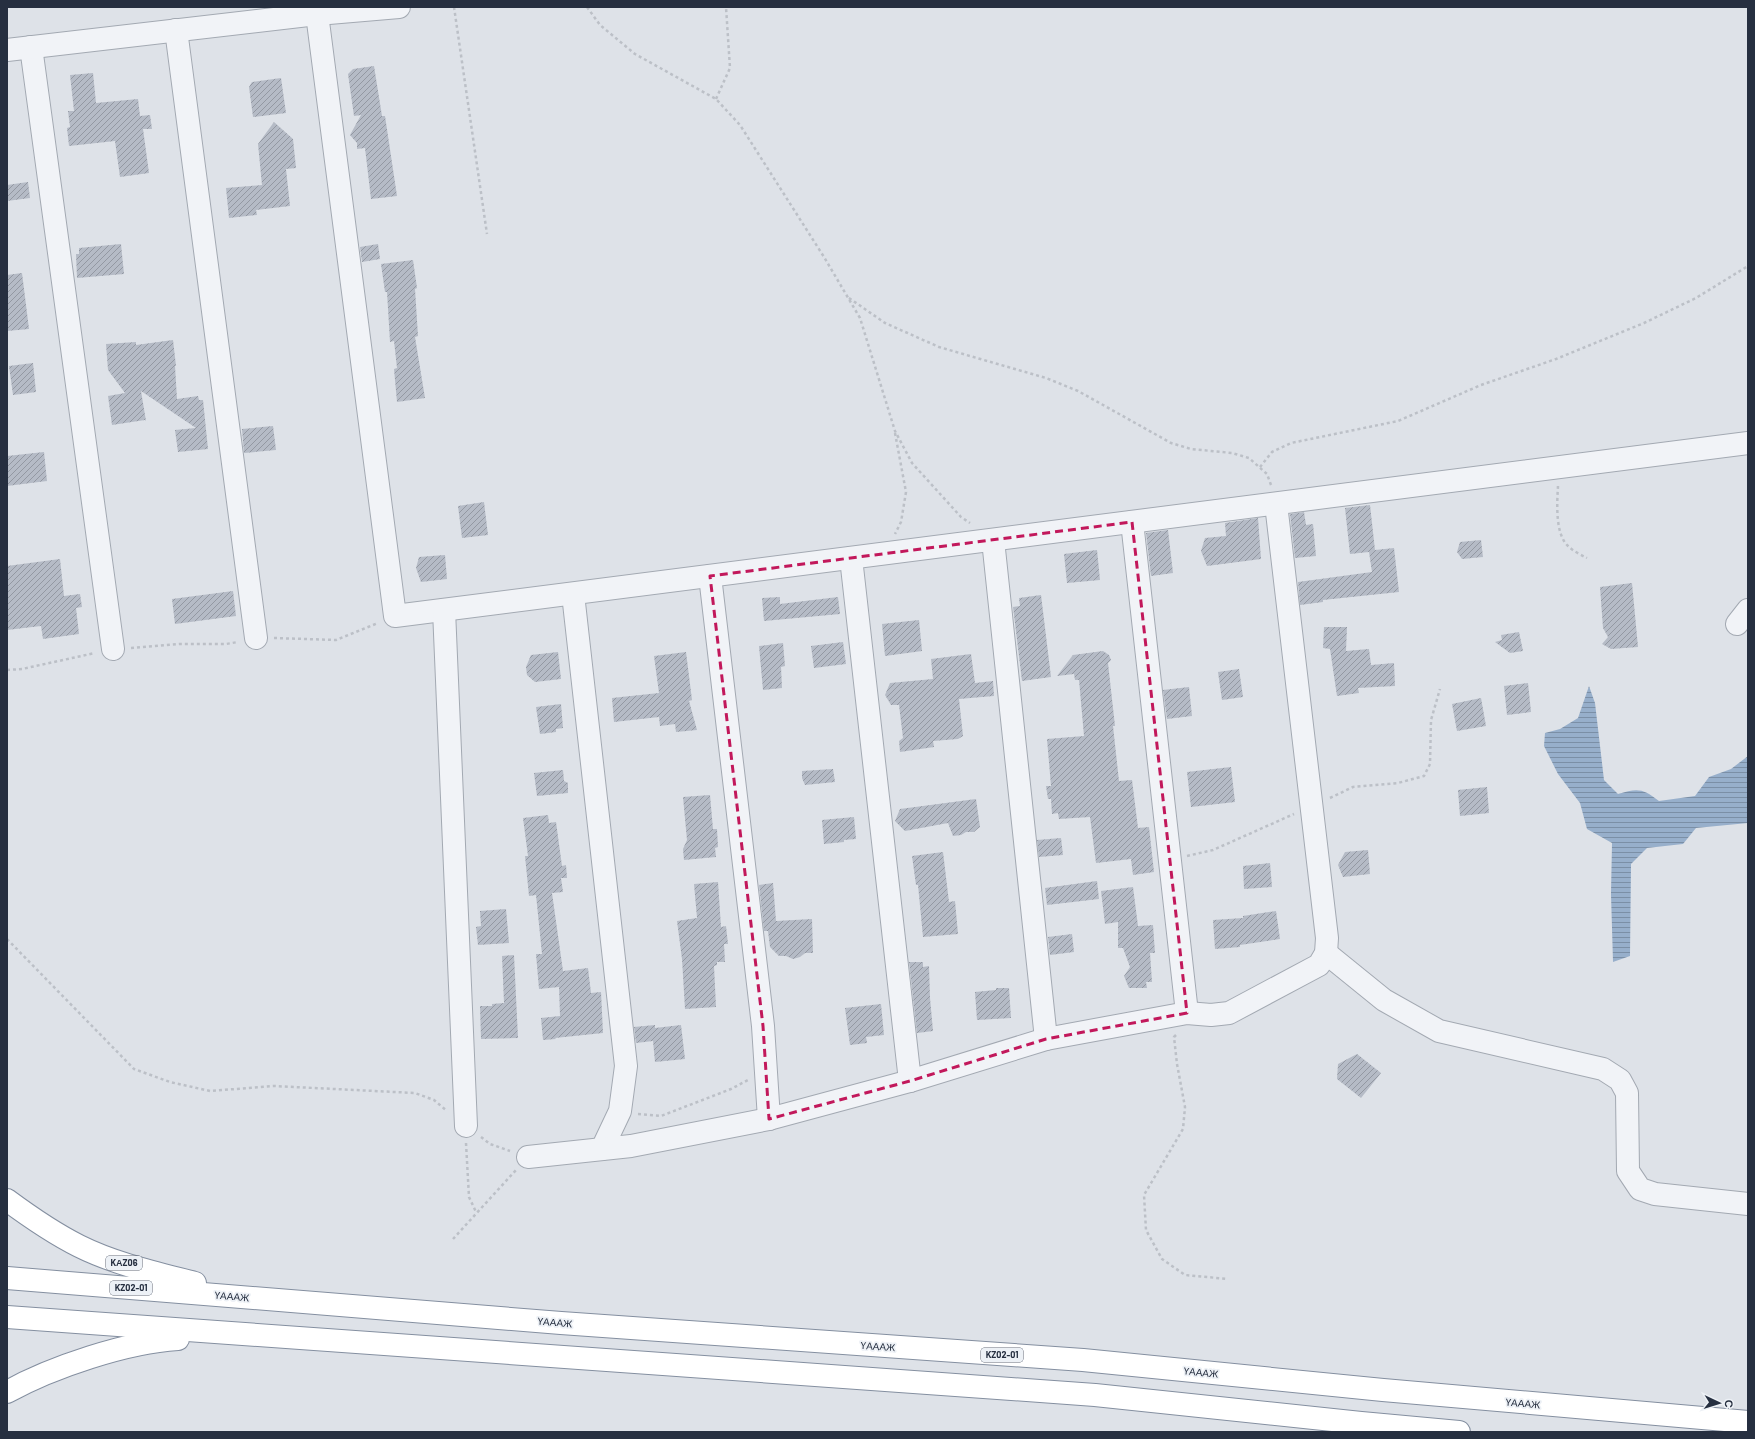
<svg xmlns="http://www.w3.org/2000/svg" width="1755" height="1439" font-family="Barlow,sans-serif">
	<defs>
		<pattern id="water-rules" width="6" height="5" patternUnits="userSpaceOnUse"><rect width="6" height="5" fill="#97afcb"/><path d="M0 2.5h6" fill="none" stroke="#7b8fa6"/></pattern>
		<pattern id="building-hatch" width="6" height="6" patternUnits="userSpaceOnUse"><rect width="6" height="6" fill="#b5bbc6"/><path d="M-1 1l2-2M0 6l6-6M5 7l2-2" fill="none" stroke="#9398a2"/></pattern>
	</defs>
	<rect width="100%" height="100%" fill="#dee2e8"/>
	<path fill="url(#water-rules)" d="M1589 686 1595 703 1604 780 1618 794C1637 788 1643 788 1659 801L1695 796 1709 777 1731 769 1748 756V823L1696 828 1683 844 1647 848 1631 864 1630 956 1613 962 1611 894 1612 843 1587 829 1580 803 1558 774 1544 746 1545 733 1560 729 1578 718Z"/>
	<g fill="url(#building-hatch)">
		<polygon points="374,66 382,116 385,116 397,196 371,199 365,148 357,149 357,143 350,135 361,115 354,116 348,74 353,69"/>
		<polygon points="93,73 96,103 138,99 140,116 150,115 152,129 143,129 149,173 120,177 115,141 69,146 67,128 70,127 68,111 74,111 70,75"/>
		<polygon points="281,78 286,113 253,117 249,87 252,82"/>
		<polygon points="274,122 293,139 296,168 286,169 290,206 256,210 257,215 229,218 226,188 262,185 258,144"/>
		<polygon points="28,182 30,198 7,201 7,185"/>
		<polygon points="121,244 124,274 77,278 76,254 79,254 79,248"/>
		<polygon points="378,244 380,259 362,262 360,247"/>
		<polygon points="413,260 417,288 415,289 418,336 415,337 425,398 397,402 394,369 397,368 394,341 390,342 387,292 385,292 381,264"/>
		<polygon points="22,273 29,329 7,331 7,275"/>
		<polygon points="173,340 176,366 175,366 177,399 198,396 199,400 203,400 208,449 178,452 175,430 196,428 141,391 146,421 145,420 112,425 108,396 125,393 108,370 106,344 136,342 136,345"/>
		<polygon points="33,363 36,392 13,395 9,366"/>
		<polygon points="273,426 276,450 244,453 242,429"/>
		<polygon points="44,452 47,481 7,486 7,456"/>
		<polygon points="484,502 488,535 462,538 458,506"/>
		<polygon points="1370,505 1375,550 1394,548 1399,592 1323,600 1323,602 1300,605 1298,582 1372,572 1369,552 1350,554 1345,508"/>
		<polygon points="1304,512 1306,525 1313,524 1316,556 1295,558 1290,514"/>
		<polygon points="1258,518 1261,559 1207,566 1201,551 1205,538 1226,536 1225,523"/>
		<polygon points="1168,530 1173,573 1151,576 1146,533"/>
		<polygon points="1481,540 1483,557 1462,559 1457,552 1460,542"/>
		<polygon points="1097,550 1100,580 1067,583 1064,554"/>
		<polygon points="445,555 447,579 421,582 416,568 419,557"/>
		<polygon points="60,559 64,596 80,594 82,607 76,608 79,634 43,639 41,626 7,630 7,566"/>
		<polygon points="1632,583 1638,647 1611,649 1602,644 1608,637 1603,628 1600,587"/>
		<polygon points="233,591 236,616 175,624 172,599"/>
		<polygon points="1041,595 1051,677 1022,681 1013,607 1020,606 1019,598"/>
		<polygon points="780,597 780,604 838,597 840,614 764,621 762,598"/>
		<polygon points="919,620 922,651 885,656 882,624"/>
		<polygon points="1324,627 1347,627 1346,651 1369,649 1371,665 1394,663 1395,686 1358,688 1359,693 1337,696 1330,649 1323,648"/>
		<polygon points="1519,632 1523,651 1510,653 1495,642 1502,640 1501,635"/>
		<polygon points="843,642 846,664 814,668 811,646"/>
		<polygon points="783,643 785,666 781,667 782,688 763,690 759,646"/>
		<polygon points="1103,651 1109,655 1111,660 1108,663 1115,726 1113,726 1119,781 1132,780 1138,828 1149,827 1154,872 1133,875 1131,859 1096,863 1090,817 1059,819 1058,813 1052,814 1051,799 1048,799 1046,786 1051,786 1047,739 1084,736 1079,680 1075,680 1074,674 1057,676 1073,655"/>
		<polygon points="558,652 561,679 535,682 527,675 526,667 531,655"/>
		<polygon points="686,652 692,700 689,701 697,730 676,732 675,724 660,726 659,717 614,722 612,698 659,693 654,656"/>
		<polygon points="971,654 975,683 993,681 994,696 959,699 963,736 958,739 933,741 934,747 900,752 899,741 903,738 899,705 891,705 885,695 890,683 933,679 931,659"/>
		<polygon points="1239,669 1243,697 1222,700 1218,672"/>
		<polygon points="1528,683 1531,712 1507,715 1504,686"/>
		<polygon points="1189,687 1192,716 1167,719 1163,690"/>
		<polygon points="1481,698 1486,726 1457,731 1452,704"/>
		<polygon points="561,704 563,728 556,729 556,732 540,734 536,707"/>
		<polygon points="1231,767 1235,802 1191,807 1187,772"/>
		<polygon points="833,769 835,782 805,785 802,778 802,771"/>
		<polygon points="563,770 564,781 568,783 568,793 537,796 534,773"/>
		<polygon points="1487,787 1489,813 1460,816 1458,790"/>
		<polygon points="710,795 713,829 717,829 718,847 715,848 716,857 684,860 683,849 687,840 683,797"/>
		<polygon points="976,799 980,827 974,832 966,832 961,835 953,836 948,823 905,831 895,821 900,809"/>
		<polygon points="548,815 549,823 556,822 562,866 566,865 567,878 561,878 563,892 552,893 563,971 588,968 591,993 601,992 603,1033 555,1038 556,1039 543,1040 541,1018 560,1016 559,987 539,989 536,954 542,954 536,895 529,896 525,856 528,856 523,818"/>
		<polygon points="854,817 856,839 844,840 844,842 824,844 822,820"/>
		<polygon points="1061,838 1063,855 1039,857 1037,840"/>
		<polygon points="1368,850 1370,874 1343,877 1338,865 1345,852"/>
		<polygon points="943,852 949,902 955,901 958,934 923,937 918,885 916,885 912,856"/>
		<polygon points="1270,863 1272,887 1244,889 1243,866"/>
		<polygon points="1097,881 1099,899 1047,905 1045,888"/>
		<polygon points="718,882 721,927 726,926 728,944 724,944 725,962 717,962 717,965 714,966 716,1007 685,1009 682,959 677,921 697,918 694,884"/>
		<polygon points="773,883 776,921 812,919 813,953 805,953 800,957 793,959 786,956 779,956 770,947 768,931 764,931 759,885"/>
		<polygon points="1133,887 1138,926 1153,925 1155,953 1150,953 1152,982 1146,982 1147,988 1129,988 1124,976 1130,967 1123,948 1118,948 1118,922 1105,924 1101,891"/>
		<polygon points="506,909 509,943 478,945 476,927 481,926 480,911"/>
		<polygon points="1276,911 1280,939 1240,945 1240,947 1215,949 1213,920 1243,918 1243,916"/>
		<polygon points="1072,934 1074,952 1050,955 1048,937"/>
		<polygon points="514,955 518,1038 481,1039 480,1006 492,1006 492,1004 504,1003 502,956"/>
		<polygon points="909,962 923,962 923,967 929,966 930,998 933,1031 917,1033"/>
		<polygon points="996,988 1009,988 1011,1018 977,1020 975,992 996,990"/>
		<polygon points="881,1004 884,1035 866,1037 867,1043 850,1045 845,1008"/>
		<polygon points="655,1025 655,1028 681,1025 685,1059 655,1062 653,1041 636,1043 634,1027"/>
		<polygon points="1357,1054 1381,1073 1361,1098 1337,1079 1338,1064"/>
	</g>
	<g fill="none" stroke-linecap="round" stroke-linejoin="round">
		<g stroke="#a3a9b2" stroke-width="24">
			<g id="minor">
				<polyline points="317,14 395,616 1748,443"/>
				<polyline points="176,30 256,638"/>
				<polyline points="31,47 113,649"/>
				<polyline points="7,50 317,14 399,7"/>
				<polyline points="1132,522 1187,1013"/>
				<polyline points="993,540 1046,1039"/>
				<polyline points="851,558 910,1081"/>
				<polyline points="710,576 763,1026 769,1119"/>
				<polyline points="573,594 626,1066 620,1111 602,1149"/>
				<polyline points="444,610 466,1126"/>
				<polyline points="1737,624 1748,610"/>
				<polyline points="1326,953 1384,1000 1439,1031 1603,1069 1620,1080 1627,1093 1628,1171 1640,1189 1655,1194 1748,1204"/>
				<polyline points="528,1157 631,1146 769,1119 910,1081 1046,1039 1187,1013 1211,1015 1229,1013 1319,965 1326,953 1327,938 1276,504"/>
			</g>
		</g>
		<g stroke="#848fa0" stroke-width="24">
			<g id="highway">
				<path d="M7 1200C30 1217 53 1233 79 1246 115 1264 156 1273 195 1283"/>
				<polyline points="7,1278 561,1323 1083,1360 1383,1390 1748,1422"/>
				<polyline points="7,1317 1095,1395 1361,1423 1459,1432"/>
				<path d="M7 1392C52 1367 127 1342 178 1339"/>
			</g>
		</g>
		<g stroke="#bcc0c7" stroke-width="2.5" stroke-dasharray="3 3" stroke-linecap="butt">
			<polyline points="454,7 487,234"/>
			<polyline points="587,7 600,25 635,54 716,99 740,125 824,257 860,318 895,431 912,463 961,517 970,523"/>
			<polyline points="716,99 730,68 726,7"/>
			<polyline points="849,298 885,323 939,347 1046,378 1078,391 1171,443 1191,449 1232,453 1249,458 1267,474 1271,485"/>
			<polyline points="895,433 906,492 901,522 895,534"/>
			<polyline points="1260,467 1272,452 1291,443 1398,421 1481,385 1556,359 1644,323 1696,298 1748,266"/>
			<path d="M1558 486C1557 503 1555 534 1568 546 1573 551 1581 555 1587 558"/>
			<polyline points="274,638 336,640 378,623"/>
			<polyline points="131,648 179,644 226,644 238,642"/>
			<polyline points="7,670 22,669 95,653"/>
			<polyline points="1330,798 1353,787 1398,783 1424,776 1430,764 1431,720 1440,689"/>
			<polyline points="1187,856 1213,850 1294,814"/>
			<polyline points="7,939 134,1069 170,1082 210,1091 274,1086 415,1093 434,1100 447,1111"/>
			<polyline points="1176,1035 1174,1037 1177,1064 1185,1107 1183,1129 1144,1195 1146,1230 1162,1259 1185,1275 1228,1279"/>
			<polyline points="638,1114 661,1116 731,1089 748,1080"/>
			<polyline points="481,1137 490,1144 510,1151"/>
			<polyline points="466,1143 469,1197 476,1212"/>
			<polyline points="453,1239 516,1170"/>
		</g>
		<use href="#minor" stroke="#f1f3f7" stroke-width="22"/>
		<use href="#highway" stroke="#fff" stroke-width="22"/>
	</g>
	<path fill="none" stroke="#c2185b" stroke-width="3" stroke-dasharray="8 5" stroke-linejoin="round" d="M1132 522 1187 1013 1046 1039 910 1081 769 1119 763 1026 710 576Z"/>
	<g text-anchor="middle" stroke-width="3.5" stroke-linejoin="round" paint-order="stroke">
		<g fill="#edf1f6" stroke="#626977" stroke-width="1">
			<rect x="106" y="1256" width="36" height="14" rx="3"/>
			<rect x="110" y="1281" width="42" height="14" rx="3"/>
			<rect x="981" y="1348" width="42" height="14" rx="3"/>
		</g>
		<g font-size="9" font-weight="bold" fill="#262f40">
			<text x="124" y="1266">KАZ06</text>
			<text x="131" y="1291">KZ02-01</text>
			<text x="1002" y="1358">KZ02-01</text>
		</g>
		<g font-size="10" fill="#262f40" stroke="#edf1f6">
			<text transform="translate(232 1296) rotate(5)" y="4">ҮАААЖ</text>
			<text transform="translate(555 1322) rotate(5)" y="4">ҮАААЖ</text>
			<text transform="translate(878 1346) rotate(4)" y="4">ҮАААЖ</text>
			<text transform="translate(1201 1372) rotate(6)" y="4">ҮАААЖ</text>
			<text transform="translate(1523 1403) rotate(5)" y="4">ҮАААЖ</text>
		</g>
	</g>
	<rect width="1755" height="1439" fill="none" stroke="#262f40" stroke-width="16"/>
	<g transform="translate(1719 1403) rotate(94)" stroke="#edf1f6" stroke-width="3" paint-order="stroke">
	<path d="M0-3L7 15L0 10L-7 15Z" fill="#262f40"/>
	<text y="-6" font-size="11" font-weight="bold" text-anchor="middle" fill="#262f40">С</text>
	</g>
</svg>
